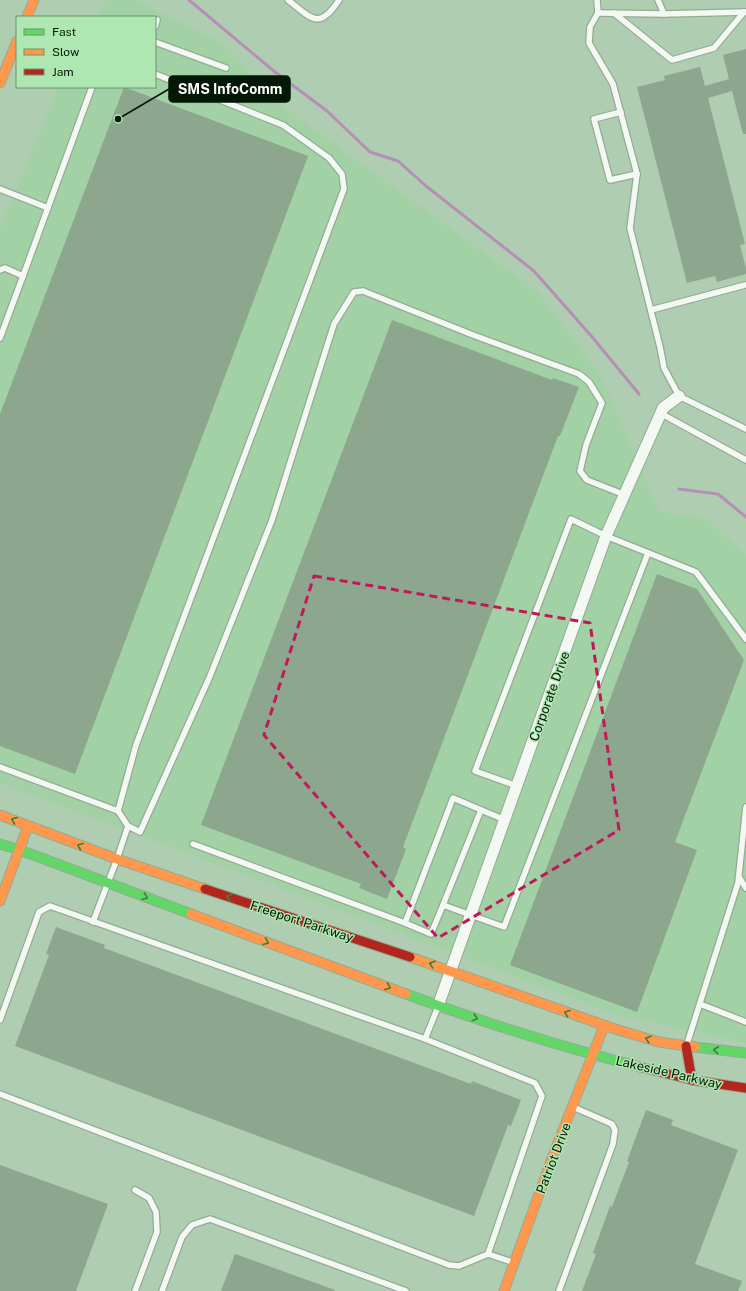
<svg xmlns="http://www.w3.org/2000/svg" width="746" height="1291" font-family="'Public Sans',sans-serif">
	<rect width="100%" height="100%" fill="#afcdb0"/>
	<polygon fill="#a1d1a4" points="107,0 136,0 225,45 278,103 538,292 602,379 659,511 706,519 746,555 746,1043 618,1015 0,783 0,228 59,87 155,87 155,17 97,17"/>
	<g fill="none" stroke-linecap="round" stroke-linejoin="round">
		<g stroke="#b58fb6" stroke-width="3">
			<polyline points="189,0 275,72 327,111 370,152 398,161 426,186 534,271 593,338 639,394"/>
			<polyline points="679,489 718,494 746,517"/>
		</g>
	</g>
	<g fill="#8ca78d">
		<polygon points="746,49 746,134 743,134 732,91 708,98 745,244 740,245 746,268 746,274 717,282 715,276 687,283 637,87 665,80 664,76 700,67 705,86 729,79 723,55"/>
		<polygon points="124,87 308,156 75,774 0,746 0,414"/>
		<polygon points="392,320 552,380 553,378 579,387 560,436 558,436 403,847 406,849 387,899 359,888 361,884 201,825"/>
		<polygon points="657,574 697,589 744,660 675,842 697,850 637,1012 510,965"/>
		<polygon points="56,927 105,945 104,948 471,1084 472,1081 521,1100 511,1126 508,1125 474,1216 15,1046 49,955 46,954"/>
		<polygon points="646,1110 673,1120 671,1125 738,1150 695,1264 742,1281 738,1291 582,1291 596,1254 593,1253 610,1206 612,1207 629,1162 627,1161"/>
		<polygon points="0,1165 108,1204 76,1291 0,1291"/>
		<polygon points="235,1254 335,1290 334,1291 221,1291"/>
	</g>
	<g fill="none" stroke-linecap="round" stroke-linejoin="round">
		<g stroke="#94ab95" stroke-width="8">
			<g id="lane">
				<path d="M288 0C311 18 319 31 339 0"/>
				<polyline points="597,0 598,13 590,27 589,43 613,84 637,174 630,228 660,347 664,368 679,396 746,429"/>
				<polyline points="658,0 664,14"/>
				<polyline points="598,13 664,14 745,12"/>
				<polyline points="614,13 672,60 714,48 744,12"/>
				<polyline points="155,27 157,20"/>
				<polyline points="155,42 226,68"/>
				<polyline points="155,74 283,125 329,158 342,174 344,189 136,745 118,811 128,826 140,832 210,676 272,520 334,324 354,292 363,291 473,335 579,374 589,382 602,403 586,445 580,471 587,480 625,495"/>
				<polyline points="621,112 594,119 610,180 637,174"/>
				<polyline points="0,189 48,208"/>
				<polyline points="0,270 5,268 23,276 92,87"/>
				<polyline points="651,310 745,285"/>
				<polyline points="0,338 23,276"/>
				<polyline points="660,413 746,460"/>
				<polyline points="0,767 118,811"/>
				<polyline points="517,786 475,771 571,519 606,536 696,572 746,639"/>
				<polyline points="505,820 453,798 405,923 431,934 443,905 504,927 648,553"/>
				<polyline points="193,844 405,923"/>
				<polyline points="739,877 746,888"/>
				<polyline points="443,905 481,810"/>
				<polyline points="93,922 117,859 128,826"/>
				<polyline points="700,1004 746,1022"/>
				<polyline points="0,1020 39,912 50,906 425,1039 535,1083 542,1096 488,1254 459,1266 449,1265 0,1094"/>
				<polyline points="425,1039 438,1007"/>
				<polyline points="687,1044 738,883 746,807"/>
				<polyline points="488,1254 512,1262"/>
				<polyline points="135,1291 157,1232 156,1212 149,1198 135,1190"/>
				<polyline points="162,1291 182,1237 192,1225 210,1219 406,1291"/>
				<polyline points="559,1291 613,1144 615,1130 612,1124 573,1107"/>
			</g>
		</g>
		<g stroke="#94ab95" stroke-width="13">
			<polyline id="street" points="438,1006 606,536 663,408 679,396"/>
		</g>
		<g stroke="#94ab95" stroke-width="11">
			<g id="fast">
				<polyline points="0,844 20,850 191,914"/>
				<path d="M406 994C482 1022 562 1047 640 1067"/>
				<polyline points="695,1047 746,1053"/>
			</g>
		</g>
		<g stroke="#94ab95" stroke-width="11">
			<g id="slow">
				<polyline points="27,17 34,0"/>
				<polyline points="0,83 17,41"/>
				<polyline points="0,815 117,859 205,889"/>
				<polyline points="0,901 28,826"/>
				<polyline points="191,914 406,994"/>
				<polyline points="410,957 615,1029 659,1042 695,1047"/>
				<polyline points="504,1291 552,1158 604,1026"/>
			</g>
		</g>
		<g stroke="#94ab95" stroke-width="11">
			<g id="jam">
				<polyline points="205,889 410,957"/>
				<polyline points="686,1046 692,1080"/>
				<polyline points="640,1067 692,1080 746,1088"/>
			</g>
		</g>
		<use href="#lane" stroke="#f3f8f3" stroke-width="5.5"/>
		<use href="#street" stroke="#f3f8f3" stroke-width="11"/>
		<use href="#fast" stroke="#63d668" stroke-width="9"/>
		<use href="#slow" stroke="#ff974d" stroke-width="9"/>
		<use href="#jam" stroke="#b3261e" stroke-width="9"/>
	</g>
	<defs><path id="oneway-chevron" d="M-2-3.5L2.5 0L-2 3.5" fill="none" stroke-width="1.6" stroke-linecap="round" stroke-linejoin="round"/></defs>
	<g stroke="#38803b">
		<use href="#oneway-chevron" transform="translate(14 820) rotate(-159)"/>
		<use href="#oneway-chevron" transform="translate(80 846) rotate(-159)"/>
		<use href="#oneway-chevron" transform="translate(145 897) rotate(21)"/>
		<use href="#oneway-chevron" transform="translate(229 897) rotate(-162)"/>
		<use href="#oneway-chevron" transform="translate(266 942) rotate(21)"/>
		<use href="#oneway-chevron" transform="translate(432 964) rotate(-162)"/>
		<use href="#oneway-chevron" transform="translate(388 987) rotate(21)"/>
		<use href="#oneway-chevron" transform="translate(567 1013) rotate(-160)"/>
		<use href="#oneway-chevron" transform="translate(475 1018) rotate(17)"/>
		<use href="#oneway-chevron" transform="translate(648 1039) rotate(-164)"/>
		<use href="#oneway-chevron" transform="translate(716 1050) rotate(-174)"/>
	</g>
	<path fill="none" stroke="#c2185b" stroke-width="3" stroke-dasharray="8 5" stroke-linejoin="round" d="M314 576 590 623 619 830 438 938 264 735Z"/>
	<g text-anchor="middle" stroke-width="3" stroke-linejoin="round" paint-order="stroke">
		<g font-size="13" fill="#031805" stroke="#afe7b2">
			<text transform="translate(549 696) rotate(-70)" y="5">Corporate Drive</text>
			<text transform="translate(302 921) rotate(18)" y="5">Freeport Parkway</text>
			<text transform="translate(669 1072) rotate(13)" y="5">Lakeside Parkway</text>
			<text transform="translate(553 1158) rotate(-69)" y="5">Patriot Drive</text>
		</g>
	</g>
	<path fill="none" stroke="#031805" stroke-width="1.5" d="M118 119L169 89"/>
	<circle fill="#031805" stroke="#afe7b2" stroke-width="1.5" cx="118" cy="119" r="4"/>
	<rect fill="#031805" stroke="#031805" stroke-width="1.5" x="169" y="76" width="121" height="26" rx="4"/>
	<g font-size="14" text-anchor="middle" font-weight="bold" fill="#fff">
		<text x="230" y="94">SMS InfoComm</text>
	</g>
	<rect x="16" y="16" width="140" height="72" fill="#afe7b2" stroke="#6a946d"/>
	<rect x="24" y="29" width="20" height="6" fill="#63d668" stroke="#6a946d"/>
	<text x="52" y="36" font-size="12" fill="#031805">Fast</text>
	<rect x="24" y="49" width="20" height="6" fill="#ff974d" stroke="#6a946d"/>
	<text x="52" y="56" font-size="12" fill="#031805">Slow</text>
	<rect x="24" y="69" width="20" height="6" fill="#b3261e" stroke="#6a946d"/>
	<text x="52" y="76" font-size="12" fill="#031805">Jam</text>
</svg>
